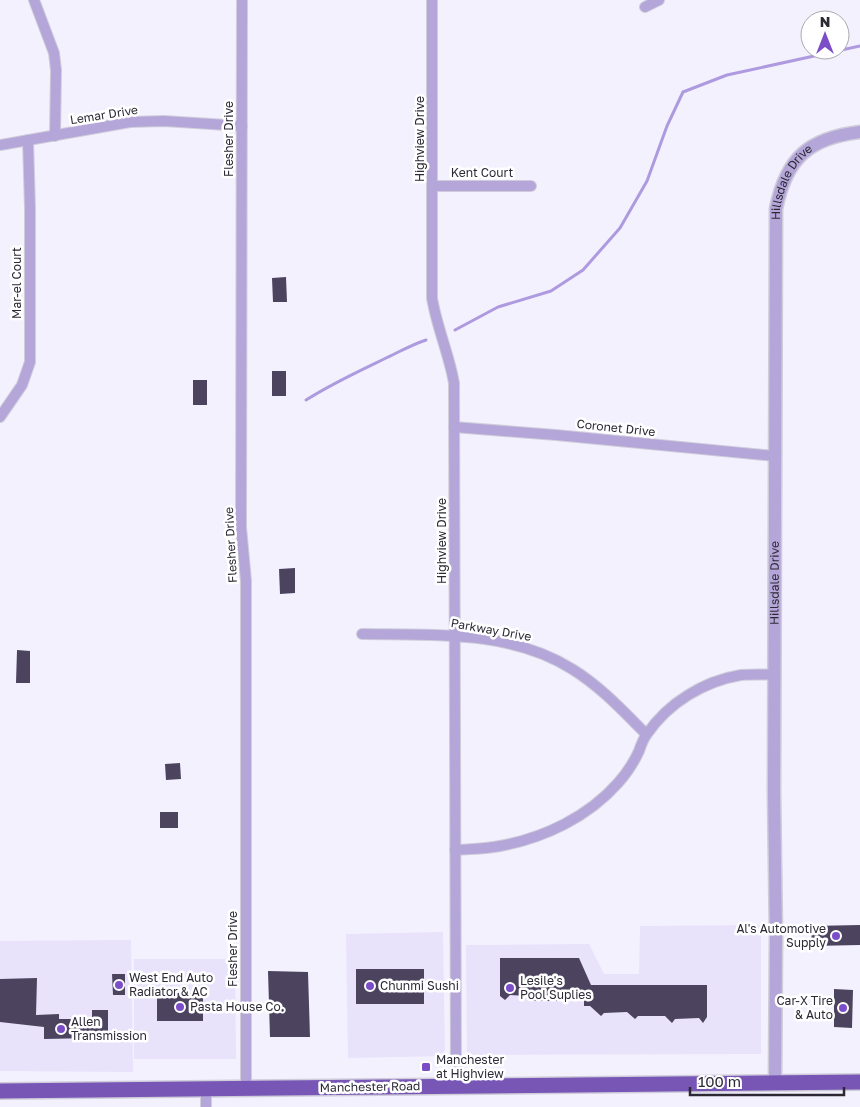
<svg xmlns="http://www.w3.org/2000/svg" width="860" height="1107" font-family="'Golos Text',sans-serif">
	<rect width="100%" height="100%" fill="#f4f1ff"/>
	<g fill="#e8e2fb">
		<polygon points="761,925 761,1054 467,1055 466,945 589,944 604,974 639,974 640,926"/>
		<polygon points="443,932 445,1056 348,1058 346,934"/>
		<polygon points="131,940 133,1072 0,1071 0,941"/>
		<polygon points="134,959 235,959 236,1059 134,1059"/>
	</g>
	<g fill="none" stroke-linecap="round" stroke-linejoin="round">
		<g stroke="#ae9adf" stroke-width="3">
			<polyline points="455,330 498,307 551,291 583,270 620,228 647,181 667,126 683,92 727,75 860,46"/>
			<path d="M306 400C331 384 357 372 384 359 399 352 411 345 426 340"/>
		</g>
	</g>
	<g fill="#4c445f">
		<polygon points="286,277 287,302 273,302 272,278"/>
		<rect x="272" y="371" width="14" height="25"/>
		<rect x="193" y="380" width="14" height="25"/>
		<polygon points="295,568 295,593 280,594 279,569"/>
		<polygon points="17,650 30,651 30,683 16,683"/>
		<polygon points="180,763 181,779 166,780 165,764"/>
		<rect x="160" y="812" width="18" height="16"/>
		<polygon points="860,925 860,945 812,946 811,926"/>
		<polygon points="500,958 579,958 591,985 707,985 707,1017 703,1023 699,1018 675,1019 672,1023 665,1016 638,1016 635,1019 627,1012 604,1013 601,1016 590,1006 584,1006 584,1001 579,995 562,995 557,1001 532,1001 527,996 510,995 505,1000 500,996"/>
		<rect x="356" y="969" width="68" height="35"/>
		<polygon points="268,971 308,972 310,1037 270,1037"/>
		<polygon points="112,974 125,974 125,995 113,995"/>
		<polygon points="37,978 36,1015 59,1014 59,1019 92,1019 92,1010 108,1010 108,1041 92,1041 92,1038 44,1039 44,1027 0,1022 0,979"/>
		<polygon points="834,989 853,990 852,1028 834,1027"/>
		<rect x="157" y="993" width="46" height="28"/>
	</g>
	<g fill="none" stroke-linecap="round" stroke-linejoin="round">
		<g stroke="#d0cddb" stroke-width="12">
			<g id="minor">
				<polyline points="34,0 54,53 56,70 55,136"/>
				<polyline points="242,0 241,527 246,581 246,1088"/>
				<path d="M432 0V298C437 328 449 354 454 383L456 1086"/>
				<polyline points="645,7 659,0"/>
				<polyline points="0,145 130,122 164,121 242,126"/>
				<polyline points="432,186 531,186"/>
				<polyline points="0,417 22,385 30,362 30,209 28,140"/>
				<polyline points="454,427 556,435 775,456"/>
				<path d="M362 634C432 635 511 630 572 669 600 686 623 711 646 734"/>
				<path d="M455 850C470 849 485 849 500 846 544 838 588 817 618 783 626 774 634 762 639 751 641 745 643 739 647 734 668 703 704 681 741 675 752 674 764 675 775 674"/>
				<polyline points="206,1088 206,1107"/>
			</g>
		</g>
		<g stroke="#d0cddb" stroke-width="15">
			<g id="tertiary">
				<path id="s1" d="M775 1083 776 938 774 791 776 209C786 158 809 138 860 132"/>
			</g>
		</g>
		<g stroke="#d0cddb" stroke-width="18">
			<polyline id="trunk" points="0,1091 860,1082"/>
		</g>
		<use href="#minor" stroke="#b4a6d8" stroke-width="10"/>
		<use href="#tertiary" stroke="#b4a6d8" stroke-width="12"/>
		<use href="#trunk" stroke="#7756b6" stroke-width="15"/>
	</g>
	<g fill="#7b4ec7" stroke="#fff" stroke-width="2">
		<circle cx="836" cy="936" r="5"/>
		<circle cx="119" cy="985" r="5"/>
		<circle cx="370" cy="986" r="5"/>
		<circle cx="510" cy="988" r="5"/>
		<circle cx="180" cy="1007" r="5"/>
		<circle cx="843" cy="1008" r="5"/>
		<circle cx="61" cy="1029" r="5"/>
		<rect x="421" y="1062" width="10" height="10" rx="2.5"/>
	</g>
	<g text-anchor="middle" stroke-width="5" stroke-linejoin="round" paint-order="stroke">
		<g font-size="12" fill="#2c2935" stroke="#fff">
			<text transform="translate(104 115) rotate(-9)" y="4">Lemar Drive</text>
			<text transform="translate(229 139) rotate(-90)" y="4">Flesher Drive</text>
			<text transform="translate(420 139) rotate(-90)" y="4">Highview Drive</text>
			<text x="482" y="177">Kent Court</text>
			<text dy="4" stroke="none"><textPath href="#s1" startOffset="905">Hillsdale Drive</textPath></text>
			<text transform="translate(17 283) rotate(-90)" y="4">Mar-el Court</text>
			<text transform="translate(616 428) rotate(6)" y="4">Coronet Drive</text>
			<text transform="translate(442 541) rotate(-90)" y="4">Highview Drive</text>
			<text transform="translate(231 545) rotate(-93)" y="4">Flesher Drive</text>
			<text dy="4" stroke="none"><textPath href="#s1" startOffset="500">Hillsdale Drive</textPath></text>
			<text transform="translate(491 630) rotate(10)" y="4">Parkway Drive</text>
			<text transform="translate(233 949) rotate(-90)" y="4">Flesher Drive</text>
			<text transform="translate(370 1087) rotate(-1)" y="4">Manchester Road</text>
		</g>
		<g font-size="12" fill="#2c2935" stroke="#fff" text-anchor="start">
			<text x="826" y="933" text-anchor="end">Al's Automotive<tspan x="826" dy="14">Supply</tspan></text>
			<text x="129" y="982">West End Auto<tspan x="129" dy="14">Radiator &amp; AC</tspan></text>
			<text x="520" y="985">Lesile's<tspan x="520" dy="14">Pool Suplies</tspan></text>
			<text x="380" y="990">Chunmi Sushi</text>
			<text x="833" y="1005" text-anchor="end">Car-X Tire<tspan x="833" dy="14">&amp; Auto</tspan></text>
			<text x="190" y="1011">Pasta House Co.</text>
			<text x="71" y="1026">Allen<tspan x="71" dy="14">Transmission</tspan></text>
			<text x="436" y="1064">Manchester<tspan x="436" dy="14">at Highview</tspan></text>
		</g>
	</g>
	<g transform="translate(825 35)"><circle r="24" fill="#ffffff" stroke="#aba9ae"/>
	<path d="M0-4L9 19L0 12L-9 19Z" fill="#7b4ec7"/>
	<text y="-8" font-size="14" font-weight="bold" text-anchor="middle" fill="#2c2935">N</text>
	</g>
	<path d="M690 1087v8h154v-8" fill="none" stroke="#2c2935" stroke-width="2.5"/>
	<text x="698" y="1087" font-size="15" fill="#2c2935" stroke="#ffffff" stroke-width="4" paint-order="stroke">100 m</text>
</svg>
